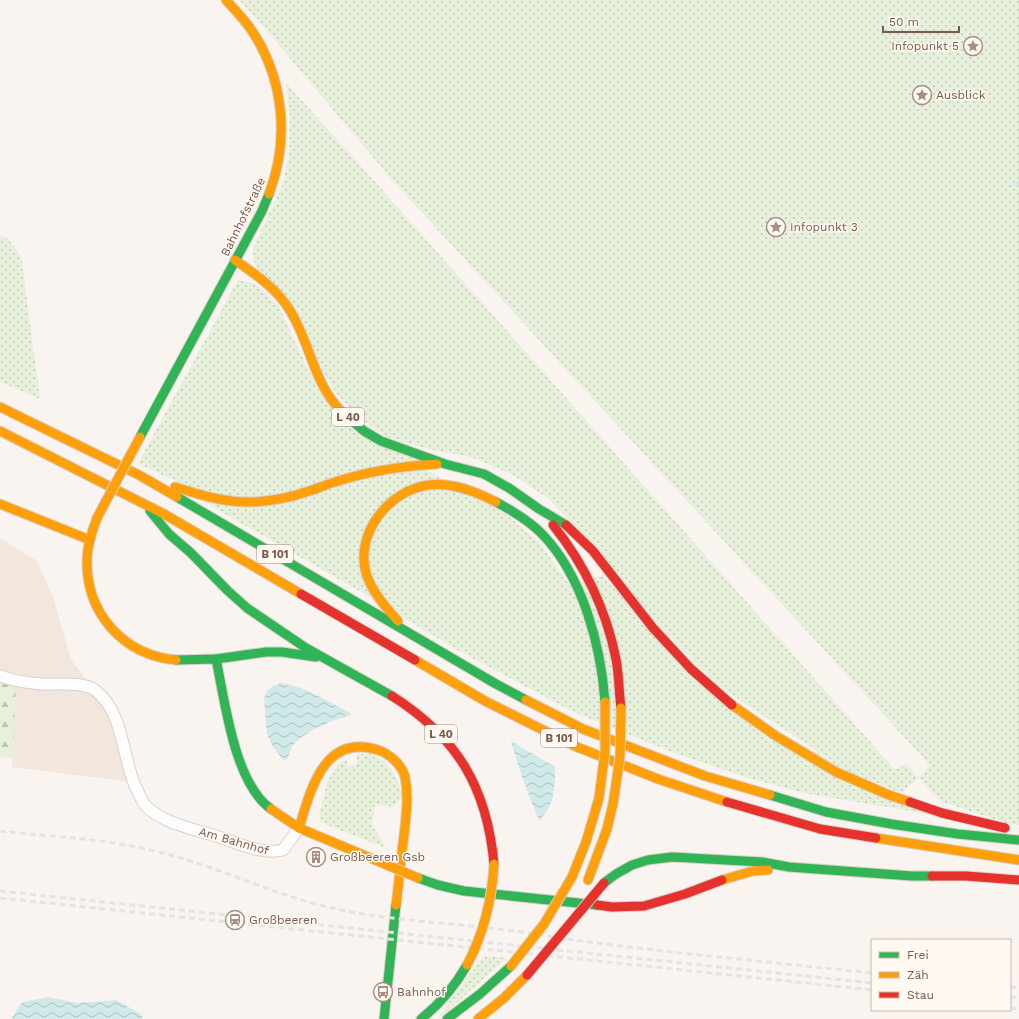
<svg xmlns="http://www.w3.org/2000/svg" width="1019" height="1019" font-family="'Work Sans',sans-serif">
	<defs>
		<pattern id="grass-dots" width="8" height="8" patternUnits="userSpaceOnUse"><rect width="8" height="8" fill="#e7f0da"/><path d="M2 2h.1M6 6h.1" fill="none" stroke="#c0c5b3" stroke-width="1.8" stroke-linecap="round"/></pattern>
		<pattern id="forest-firs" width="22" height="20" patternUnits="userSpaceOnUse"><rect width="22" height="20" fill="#e7f0da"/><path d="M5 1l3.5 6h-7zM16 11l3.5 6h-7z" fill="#c0c5b3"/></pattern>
		<pattern id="water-waves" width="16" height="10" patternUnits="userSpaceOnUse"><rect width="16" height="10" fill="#d0eaea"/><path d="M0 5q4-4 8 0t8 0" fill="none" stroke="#aec1c0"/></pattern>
	</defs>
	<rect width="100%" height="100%" fill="#f9f4ef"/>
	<polygon fill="#f2e6dd" points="0,538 37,561 53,597 71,660 112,712 132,782 12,767 16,681 0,679"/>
	<g fill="url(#grass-dots)">
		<polygon points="239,0 1019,0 1019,825 1005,823 940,801 919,778 901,793 849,772 720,687 663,630 585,537 549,499 511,474 471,457 428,449 386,437 353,413 334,390 254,262 253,249 282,186 289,155 290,116 286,83 376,183 895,770 906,764 919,778 930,765 392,180 264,27"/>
		<polygon points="0,236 8,239 21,256 40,399 0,382"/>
		<polygon points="238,280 256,284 278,305 318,390 435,475 502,511 539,542 571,587 602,575 711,694 928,814 804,793 748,778 674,753 571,711 454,648 356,589 213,507 177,482 138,463"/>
		<path d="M357 754C362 754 369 753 373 755 390 760 398 780 402 795 394 811 390 806 375 804L372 824 386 848 327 825 320 820 319 816 328 780 337 765 346 760 349 767 357 764Z"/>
		<polygon points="483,956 507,958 443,1015 437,1019"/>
	</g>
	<polygon fill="url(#forest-firs)" points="0,679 16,681 13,758 0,757"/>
	<g fill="url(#water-waves)">
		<path d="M281 683C306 687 330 702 352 714 334 721 303 730 292 747 290 751 289 755 288 759L283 760 273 747 267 734 264 699C266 689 272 686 281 683Z"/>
		<path d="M511 741 555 767C555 787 555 806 539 820 528 794 518 768 511 741Z"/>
		<polygon points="48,997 78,1003 116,1000 141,1014 143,1019 11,1019 22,1002"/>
	</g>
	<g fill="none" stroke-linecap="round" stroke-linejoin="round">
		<polyline stroke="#d0eaea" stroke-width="3" points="1014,184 1019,183"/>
		<g stroke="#d9d1cd" stroke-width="13">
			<path id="street" d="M0 676C14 681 27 683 42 684 57 685 82 681 95 690 126 714 121 760 138 792 140 796 142 801 145 805 161 823 194 829 216 836 238 843 261 855 283 850L299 828"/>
		</g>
		<g stroke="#d9d0cb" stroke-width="11">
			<g id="fast">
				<polyline points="341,411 364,431 381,441 445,464 484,474 509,488 539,509 566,525"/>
				<polyline points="140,437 262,211 269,194"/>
				<polyline points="177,497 496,684 526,700"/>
				<path d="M496 502C513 511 530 521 543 535 583 577 601 646 605 702"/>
				<polyline points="150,511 169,534 191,553 227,590 247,608 306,648 392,696"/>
				<polyline points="216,659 266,652 282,652 316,657"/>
				<path d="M176 660 216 659C225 701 234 783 271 809"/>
				<polyline points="770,795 826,812 891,824 958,834 1019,840"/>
				<polyline points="418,878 438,885 464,891 597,905"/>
				<polyline points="604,883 616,874 632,865 648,860 672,857 762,862 789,867 912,876 932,876"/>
				<polyline points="384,1019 396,905"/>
				<path d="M421 1019C440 1004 455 986 467 965"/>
				<polyline points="447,1019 480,994 511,966"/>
			</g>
		</g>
		<g stroke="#d9d0cb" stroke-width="11">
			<g id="slow">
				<path d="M226 0C234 9 243 18 250 28 284 77 290 139 269 194"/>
				<path d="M235 260C255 274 276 288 289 309 310 341 313 383 341 411"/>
				<polyline points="0,407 139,475 177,497"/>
				<polyline points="0,431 164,514 301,594"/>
				<path d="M175 487C200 495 226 503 253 502 271 501 289 498 306 492 317 489 327 484 338 481 370 471 403 466 437 464"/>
				<polyline points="0,504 90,540"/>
				<path d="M97 518C92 531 87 546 87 560 86 613 123 655 176 660"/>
				<path d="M398 621C386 608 373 593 367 576 353 536 388 490 429 485 451 482 477 492 496 502"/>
				<polyline points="415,660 485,701 577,747 658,779 727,802"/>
				<polyline points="526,700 583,729 705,776 770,795"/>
				<polyline points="732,705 776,736 836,772 889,795 910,802"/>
				<polyline points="271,809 299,828 380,862"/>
				<path d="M299 828C311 789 324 733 378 750 390 754 402 765 405 777 409 796 406 817 404 835 401 858 399 882 396 905"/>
				<polyline points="876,838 1019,860"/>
				<polyline points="572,877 586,842 599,798"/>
				<polyline points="588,880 607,829 613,804"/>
				<polyline points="722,880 753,871 768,870"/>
				<polyline points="478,1019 504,998 527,975"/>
			</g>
		</g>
		<g stroke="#d9d0cb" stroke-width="11">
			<g id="jam">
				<path d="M553 525C585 565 606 609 616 659 619 675 619 692 621 708"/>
				<polyline points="566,525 593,551 653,628 691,669 732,705"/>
				<polyline points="301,594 415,660"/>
				<path d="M392 696C457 737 487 787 494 864"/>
				<polyline points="727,802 820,829 876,838"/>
				<polyline points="910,802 942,813 1005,828"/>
				<polyline points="932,876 966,876 1019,880"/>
				<polyline points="597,905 612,907 644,906 685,894 722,880"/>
			</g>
		</g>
		<use href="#street" stroke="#fefdfd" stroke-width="11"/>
		<use href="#fast" stroke="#30b455" stroke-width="9"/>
		<use href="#slow" stroke="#ff9f0a" stroke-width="9"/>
		<use href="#jam" stroke="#e5322d" stroke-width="9"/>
		<g stroke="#e5e3e6" stroke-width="3" stroke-dasharray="6 4" stroke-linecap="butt">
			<path d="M0 831C54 837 110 839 163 853 225 869 282 899 346 911 398 921 452 923 505 930 533 933 561 939 589 942 683 954 778 963 872 973"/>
			<polyline points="0,891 872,983"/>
			<polyline points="0,898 872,990"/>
			<polyline points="1010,987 1019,988"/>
			<polyline points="1010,997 1019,998"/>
			<polyline points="1010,1008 1019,1009"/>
		</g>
		<g stroke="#d9d0cb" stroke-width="11" stroke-linecap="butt">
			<g id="slow-bridge">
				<polyline points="97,518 140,437"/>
				<polyline points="599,798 605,751 605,702"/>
				<polyline points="613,804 620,757 621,708"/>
				<polyline points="380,862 418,878"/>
				<path d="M467 965C484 933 492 900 494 864"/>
				<polyline points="511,966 544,924 572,877"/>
			</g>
		</g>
		<g stroke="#d9d0cb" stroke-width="11" stroke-linecap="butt">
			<polyline id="jam-bridge" points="527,975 604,883"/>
		</g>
		<use href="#slow-bridge" stroke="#ff9f0a" stroke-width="9"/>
		<use href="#jam-bridge" stroke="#e5322d" stroke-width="9"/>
	</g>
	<defs>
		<g id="sight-ring" transform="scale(1)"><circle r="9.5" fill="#fff9f2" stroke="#a68f85" stroke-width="1.5"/><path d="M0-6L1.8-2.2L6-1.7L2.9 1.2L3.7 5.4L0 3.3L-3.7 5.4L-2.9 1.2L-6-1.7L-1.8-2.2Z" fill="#a68f85"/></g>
		<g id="building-ring" transform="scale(1)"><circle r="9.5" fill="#fff9f2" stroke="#a68f85" stroke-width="1.5"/><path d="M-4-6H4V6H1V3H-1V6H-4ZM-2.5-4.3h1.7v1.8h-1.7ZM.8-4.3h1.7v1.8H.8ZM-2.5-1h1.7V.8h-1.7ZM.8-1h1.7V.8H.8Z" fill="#a68f85"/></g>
		<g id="station-ring" transform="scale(1)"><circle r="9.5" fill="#fff9f2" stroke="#a68f85" stroke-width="1.5"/><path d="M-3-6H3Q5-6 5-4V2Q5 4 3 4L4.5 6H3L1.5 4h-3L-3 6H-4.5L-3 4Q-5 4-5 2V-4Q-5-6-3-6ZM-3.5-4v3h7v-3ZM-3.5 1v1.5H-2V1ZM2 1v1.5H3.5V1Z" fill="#a68f85"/></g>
		<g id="bus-ring" transform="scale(1)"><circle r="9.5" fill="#fff9f2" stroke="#a68f85" stroke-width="1.5"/><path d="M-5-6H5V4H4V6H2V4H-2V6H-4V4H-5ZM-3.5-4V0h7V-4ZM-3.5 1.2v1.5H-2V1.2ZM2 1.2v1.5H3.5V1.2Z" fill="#a68f85"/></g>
	</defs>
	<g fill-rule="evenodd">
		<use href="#sight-ring" x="973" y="46"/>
		<use href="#sight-ring" x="922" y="95"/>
		<use href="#sight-ring" x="776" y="227"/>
		<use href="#building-ring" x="316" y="857"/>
		<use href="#station-ring" x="235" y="920"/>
		<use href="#bus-ring" x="383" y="992"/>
	</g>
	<g text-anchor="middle" stroke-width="3" stroke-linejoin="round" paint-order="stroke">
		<g fill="#fff9f2" stroke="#a2897e" stroke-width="1">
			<rect x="332" y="408" width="32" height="18" rx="3"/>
			<rect x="257" y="545" width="36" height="18" rx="3"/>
			<rect x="425" y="725" width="32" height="18" rx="3"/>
			<rect x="541" y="729" width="36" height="18" rx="3"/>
		</g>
		<g font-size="11" font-weight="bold" fill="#7a594c">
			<text x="348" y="421">L 40</text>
			<text x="275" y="558">B 101</text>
			<text x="441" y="738">L 40</text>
			<text x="559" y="742">B 101</text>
		</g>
		<g font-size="12" fill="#7a594c" stroke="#fff9f2" text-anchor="start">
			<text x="959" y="50" text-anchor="end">Infopunkt 5</text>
			<text x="936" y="99">Ausblick</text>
			<text x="790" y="231">Infopunkt 3</text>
			<text x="330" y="861">Großbeeren Gsb</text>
			<text x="249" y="924">Großbeeren</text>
			<text x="397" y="996">Bahnhof</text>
		</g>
		<g font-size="12" fill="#7a594c" stroke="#fff9f2">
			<text transform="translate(243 217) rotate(-64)" y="4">Bahnhofstraße</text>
			<text transform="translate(234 841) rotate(16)" y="4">Am Bahnhof</text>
		</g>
	</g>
	<rect x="871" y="939" width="140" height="72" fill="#fff9f2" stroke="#cab9b0"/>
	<rect x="879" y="952" width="20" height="6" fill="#30b455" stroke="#cab9b0"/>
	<text x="907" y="959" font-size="12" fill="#7a594c">Frei</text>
	<rect x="879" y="972" width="20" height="6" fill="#ff9f0a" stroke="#cab9b0"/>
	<text x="907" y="979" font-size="12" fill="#7a594c">Zäh</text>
	<rect x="879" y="992" width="20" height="6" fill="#e5322d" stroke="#cab9b0"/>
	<text x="907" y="999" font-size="12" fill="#7a594c">Stau</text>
	<path d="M883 26v6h76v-6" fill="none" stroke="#7a594c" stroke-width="2"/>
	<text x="889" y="26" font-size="12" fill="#7a594c" stroke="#fff9f2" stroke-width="3" paint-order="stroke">50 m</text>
</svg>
